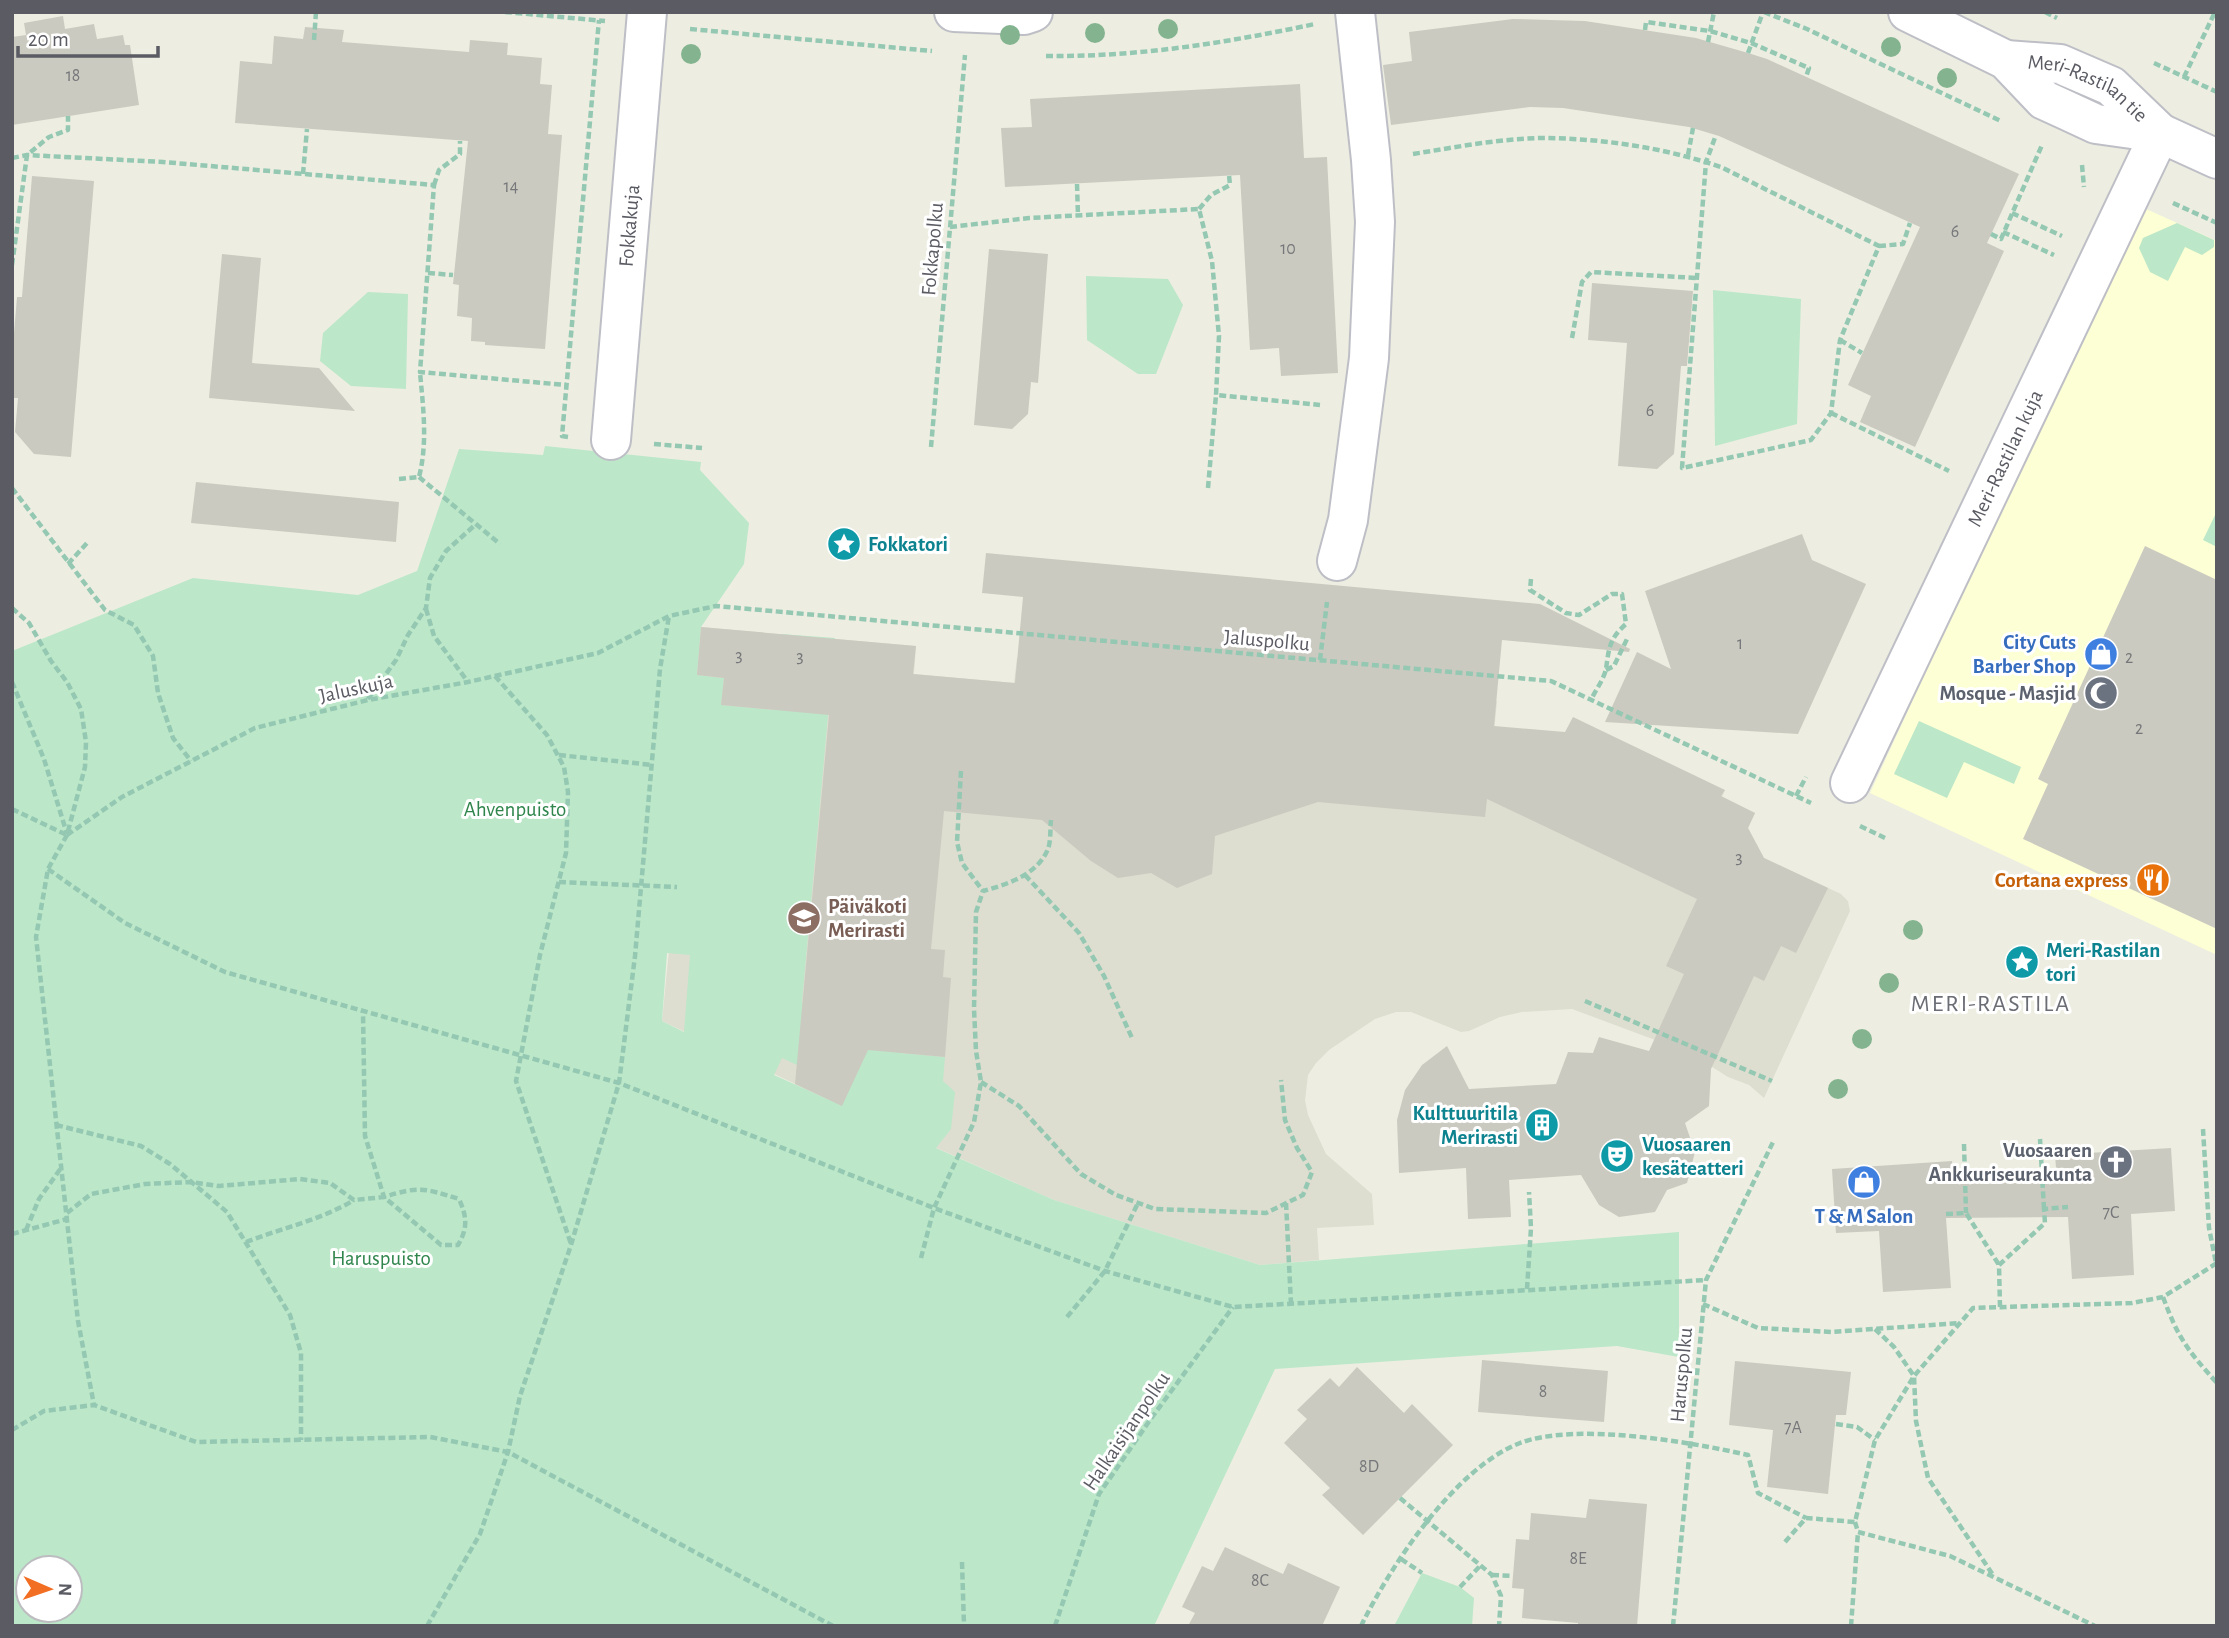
<svg xmlns="http://www.w3.org/2000/svg" width="2229" height="1638" font-family="'Alegreya Sans',sans-serif">
	<rect width="100%" height="100%" fill="#edeee1"/>
	<polygon fill="#fdffd5" points="2144,208 2217,241 2217,955 1870,793 2123,245"/>
	<polygon fill="#ddded0" points="701,627 916,646 914,674 1014,683 1017,658 1497,701 1493,743 1725,790 1722,797 1755,813 1748,828 1764,858 1841,894 1848,901 1850,911 1764,1098 1749,1085 1728,1077 1690,1053 1572,1009 1522,1012 1500,1017 1469,1031 1461,1032 1411,1012 1396,1012 1375,1019 1329,1050 1316,1063 1308,1075 1305,1100 1308,1115 1326,1154 1372,1194 1374,1225 1317,1228 1319,1260 1260,1265 1054,1200 842,1106 662,1021"/>
	<g fill="#bce7c8" fill-rule="evenodd">
		<polygon points="2177,223 2214,240 2214,247 2202,255 2185,247 2168,281 2150,272 2139,248 2143,238"/>
		<polygon points="1086,276 1168,279 1183,305 1156,374 1138,374 1087,340"/>
		<polygon points="1713,290 1801,299 1797,424 1715,446"/>
		<polygon points="368,292 408,294 406,389 351,386 320,361 323,333"/>
		<path d="M545 446 701 462 700 470 749 523 744 564 701 627 697 675 724 678 721 705 774 710 781 634 835 638 802 1002 900 1053 945 1057 943 1081 955 1092 951 1129 936 1148 1054 1200 1260 1265 1679 1232V1357L1617 1346 1275 1369 1154 1626H12V651L193 578 358 595 417 571 459 449 543 455ZM667 953 690 955 684 1032 662 1021ZM782 1058 849 1089 841 1105 774 1075ZM28 1568H70V1610H28Z"/>
		<polygon points="2217,511 2217,547 2203,540"/>
		<polygon points="1919,721 2021,767 2014,784 1964,762 1947,798 1894,774"/>
		<polygon points="1422,1573 1460,1587 1474,1598 1472,1626 1394,1626"/>
	</g>
	<g fill="#cbcac0">
		<polygon points="63,16 65,29 94,24 97,39 123,35 125,45 130,45 139,105 12,125 12,37 26,35 24,23"/>
		<polygon points="1513,19 1585,21 1696,38 1748,53 1767,59 2019,174 1987,243 2004,251 1915,447 1860,422 1871,396 1848,385 1920,227 1719,136 1689,127 1563,108 1530,107 1391,125 1383,65 1412,61 1409,32"/>
		<polygon points="305,27 344,30 342,42 469,52 470,40 508,43 507,55 542,58 540,84 552,85 548,134 562,135 545,349 485,345 485,342 471,341 472,318 457,316 459,285 453,284 468,141 235,123 240,61 272,64 274,36 303,39"/>
		<polygon points="1300,84 1304,158 1327,157 1338,373 1281,376 1279,348 1250,350 1240,175 1005,187 1001,128 1032,127 1030,99"/>
		<polygon points="32,176 94,181 71,457 34,454 15,432 18,398 12,398 12,357 17,297 22,297"/>
		<polygon points="989,249 1048,254 1038,383 1031,382 1028,414 1012,429 974,425"/>
		<polygon points="222,254 261,258 252,363 319,368 355,411 209,398"/>
		<polygon points="1592,283 1693,291 1687,366 1681,366 1674,454 1657,469 1618,466 1627,343 1588,340"/>
		<polygon points="196,482 399,502 396,542 191,523"/>
		<polygon points="1802,534 1812,560 1866,584 1798,734 1605,722 1637,652 1671,669 1645,591"/>
		<polygon points="2145,546 2217,580 2217,929 2023,839 2048,784 2038,779"/>
		<polygon points="986,553 1540,604 1630,649 1629,652 1502,640 1494,726 1565,732 1573,717 1725,790 1721,796 1755,813 1748,828 1764,858 1828,888 1796,953 1781,946 1764,981 1754,976 1711,1069 1709,1106 1685,1123 1695,1152 1687,1183 1667,1190 1655,1212 1619,1217 1599,1205 1581,1175 1509,1180 1511,1217 1468,1219 1466,1168 1399,1173 1397,1120 1405,1090 1422,1065 1447,1046 1469,1089 1556,1084 1568,1052 1593,1053 1599,1037 1649,1051 1684,974 1666,966 1697,899 1487,799 1485,817 1318,802 1215,836 1212,874 1177,888 1151,873 1118,878 1091,861 1042,820 944,811 931,949 945,950 943,977 951,978 945,1057 868,1050 842,1106 795,1084 829,715 721,705 724,678 697,675 701,627 916,646 913,674 1015,683 1023,597 982,593"/>
		<polygon points="2171,1148 2175,1211 2131,1214 2134,1275 2072,1279 2068,1217 1946,1218 1951,1288 1883,1292 1879,1231 1836,1233 1832,1169 1952,1161 1954,1182 2057,1181 2055,1155"/>
		<polygon points="1482,1360 1608,1371 1604,1422 1478,1412"/>
		<polygon points="1735,1361 1851,1372 1846,1415 1836,1415 1828,1494 1767,1487 1773,1430 1729,1425"/>
		<polygon points="1357,1367 1404,1413 1412,1404 1453,1445 1363,1535 1322,1495 1330,1488 1284,1443 1307,1419 1297,1410 1330,1378 1339,1387"/>
		<polygon points="1589,1499 1647,1504 1637,1626 1578,1626 1578,1623 1522,1618 1524,1589 1512,1588 1516,1539 1529,1540 1531,1513 1586,1518"/>
		<polygon points="1225,1547 1283,1574 1288,1563 1340,1587 1322,1626 1188,1626 1195,1613 1182,1607 1202,1566 1213,1571"/>
	</g>
	<g fill="none" stroke-linecap="round" stroke-linejoin="round">
		<g stroke="#bebfc6" stroke-width="42">
			<g id="minor">
				<polyline points="954,12 1024,15 1033,12"/>
				<polyline points="1908,12 2006,60 2044,100 2068,111 2096,124 2160,133 2217,159"/>
				<path id="s1" d="M2006 60 2060 64 2111 86 2160 133"/>
				<path id="s2" d="M611 440 647 12"/>
				<polyline points="1337,561 1348,520 1369,358 1375,222 1371,160 1355,12"/>
				<path id="s3" d="M1850 783 2160 133"/>
			</g>
		</g>
		<g stroke="#94c8b2" stroke-width="4.5" stroke-dasharray="7 3.5" stroke-linecap="butt">
			<polyline points="505,12 605,21"/>
			<polyline points="1764,12 1807,29 2001,121"/>
			<polyline points="2045,12 2057,18"/>
			<polyline points="690,29 932,51"/>
			<polyline points="1645,30 1646,22 1710,31 1751,43 1809,68 1806,77"/>
			<polyline points="314,40 316,12"/>
			<polyline points="1708,42 1714,12"/>
			<polyline points="1748,53 1763,12"/>
			<path d="M1046 56C1138 57 1225 43 1315 24"/>
			<polyline points="2154,63 2217,92"/>
			<polyline points="2184,77 2215,12"/>
			<path d="M1413 154C1457 147 1502 138 1547 138 1606 139 1665 148 1721 167L1879 246 1840 340 1831 413 1811 440 1682 468 1706 162 1716 135"/>
			<polyline points="1688,155 1693,128"/>
			<polyline points="12,158 27,155 163,162 434,185 420,372 566,385"/>
			<polyline points="2082,165 2084,187"/>
			<polyline points="303,174 307,129"/>
			<polyline points="1077,184 1078,216"/>
			<polyline points="434,185 439,170 460,154 460,141"/>
			<polyline points="2173,203 2217,223"/>
			<polyline points="1199,209 1211,195 1230,185 1229,175"/>
			<polyline points="2012,213 2062,236"/>
			<polyline points="950,227 1029,218 1199,209 1212,261 1219,336 1216,395 1320,405"/>
			<polyline points="2003,232 2054,255"/>
			<polyline points="1991,234 2001,239 2042,145"/>
			<polyline points="1879,246 1903,244 1910,223"/>
			<polyline points="12,265 27,155 49,137 68,130 68,116"/>
			<polyline points="428,273 453,275"/>
			<polyline points="1572,338 1582,282 1591,272 1697,278"/>
			<polyline points="1840,340 1862,353"/>
			<polyline points="1831,413 1949,471"/>
			<polyline points="568,437 562,436 599,20"/>
			<polyline points="654,444 702,448"/>
			<polyline points="931,447 965,55"/>
			<polyline points="419,477 500,544"/>
			<path d="M399 479 419 477C428 442 423 407 420 372"/>
			<polyline points="12,488 105,610 134,625 153,656 158,693 173,738 191,761"/>
			<polyline points="1208,488 1216,395"/>
			<polyline points="68,564 87,543"/>
			<path d="M1531 579 1530 590 1566 613 1579 615 1612 594H1622L1626 624C1609 639 1609 648 1606 669 1604 679 1595 691 1591 700"/>
			<polyline points="12,608 29,623 51,661 67,682 81,709 86,742 85,767 67,835 48,869 36,937 78,1321 94,1405"/>
			<polyline points="426,609 434,636 468,682"/>
			<polyline points="1320,660 1327,602"/>
			<polyline points="1606,670 1614,666 1627,639"/>
			<polyline points="495,676 547,735 564,767 568,792 566,853 540,955 516,1081 571,1244"/>
			<polyline points="12,682 44,759 67,834"/>
			<polyline points="368,699 396,660 408,635 426,608 430,578 446,551 475,525"/>
			<polyline points="559,755 652,765"/>
			<polyline points="961,771 957,842 962,863 983,891"/>
			<polyline points="1796,796 1806,777"/>
			<polyline points="12,809 67,835"/>
			<polyline points="1860,826 1885,838"/>
			<polyline points="67,835 122,797 255,728 368,700 468,682 598,653 669,616 716,606 1551,681 1811,803"/>
			<polyline points="48,869 125,923 225,972 619,1083 934,1208 1105,1271 1233,1307 1706,1280"/>
			<polyline points="1025,875 1079,933 1104,976 1132,1038"/>
			<polyline points="559,882 677,887"/>
			<polyline points="1585,1001 1772,1081"/>
			<polyline points="981,1082 1019,1106 1081,1174 1116,1195 1155,1209 1266,1213 1303,1195 1312,1172 1297,1148 1285,1120 1281,1080"/>
			<polyline points="56,1125 141,1146 170,1164 227,1212 290,1315 301,1353 301,1440"/>
			<polyline points="2203,1129 2209,1228 2216,1263"/>
			<polyline points="2040,1139 2044,1209"/>
			<polyline points="1964,1144 1966,1213"/>
			<polyline points="1286,1203 1291,1304"/>
			<path d="M67 1213 91 1194 145 1184 191 1182 219 1186 300 1179 330 1183 354 1200 384 1197 441 1245H458C468 1228 467 1217 459 1199 424 1188 419 1186 384 1197L365 1136 363 1011"/>
			<polyline points="1946,1214 1966,1213 1999,1265"/>
			<polyline points="26,1230 39,1199 61,1168"/>
			<polyline points="12,1234 67,1219"/>
			<path d="M246 1242C282 1228 321 1220 354 1200"/>
			<path d="M921 1258 934 1208 974 1122 981 1082 976 1051 974 1009 976 912 983 891C1008 884 1037 875 1048 849 1051 841 1050 829 1051 820"/>
			<polyline points="1527,1289 1531,1228 1529,1192"/>
			<path d="M2163 1297C2178 1338 2188 1351 2217 1383"/>
			<polyline points="1703,1304 1758,1328 1831,1332 1960,1323"/>
			<polyline points="2000,1307 1999,1265 2045,1223 2044,1209 2068,1207"/>
			<polyline points="1067,1317 1105,1271 1138,1203"/>
			<polyline points="1875,1329 1894,1347 1914,1376 1916,1421 1928,1478 1993,1575"/>
			<polyline points="1836,1424 1857,1427 1875,1440"/>
			<polyline points="12,1430 44,1411 94,1405 196,1442 430,1437 508,1452 833,1626"/>
			<polyline points="1400,1498 1492,1575 1501,1596 1499,1626"/>
			<polyline points="1855,1522 1858,1532 1950,1556 2095,1626"/>
			<polyline points="1785,1542 1806,1518 1855,1522 1875,1440 1914,1376 1973,1308 2132,1303 2163,1297 2217,1263"/>
			<polyline points="1401,1559 1422,1573"/>
			<polyline points="962,1562 964,1626"/>
			<polyline points="1492,1575 1513,1576"/>
			<polyline points="1460,1587 1480,1566"/>
			<polyline points="427,1626 480,1534 508,1452 520,1396 571,1245 619,1083 635,956 660,669 669,616"/>
			<polyline points="1055,1626 1099,1494 1150,1420 1233,1307"/>
			<path d="M1361 1626C1391 1565 1455 1468 1520 1443 1575 1422 1691 1442 1748 1455L1758 1493 1806 1518"/>
			<polyline points="1673,1626 1706,1280 1773,1142"/>
			<polyline points="1851,1626 1858,1532"/>
		</g>
		<use href="#minor" stroke="#fff" stroke-width="38"/>
	</g>
	<g fill="#84b48f">
		<circle cx="1168" cy="29" r="10"/>
		<circle cx="1095" cy="33" r="10"/>
		<circle cx="1010" cy="35" r="10"/>
		<circle cx="1891" cy="47" r="10"/>
		<circle cx="691" cy="54" r="10"/>
		<circle cx="1947" cy="78" r="10"/>
		<circle cx="1913" cy="930" r="10"/>
		<circle cx="1889" cy="983" r="10"/>
		<circle cx="1862" cy="1039" r="10"/>
		<circle cx="1838" cy="1089" r="10"/>
	</g>
	<defs>
		<g id="sight-disc" transform="scale(1.75)"><circle r="9.5" fill="#0f9aa8" stroke="#fff"/><path d="M0-6L1.8-2.2L6-1.7L2.9 1.2L3.7 5.4L0 3.3L-3.7 5.4L-2.9 1.2L-6-1.7L-1.8-2.2Z" fill="#fff"/></g>
		<g id="shop-disc" transform="scale(1.75)"><circle r="9.5" fill="#3f7fe0" stroke="#fff"/><path d="M-5-2.5h2.3a2.7 3.5 0 0 1 5.4 0H5L5.5 6h-11ZM-1.5-2.5h3a1.5 2.3 0 0 0-3 0Z" fill="#fff"/></g>
		<g id="mosque-disc" transform="scale(1.75)"><circle r="9.5" fill="#6b7280" stroke="#fff"/><path d="M3.5-4.9A6 6 0 1 0 3.5 4.9A5 5 0 1 1 3.5-4.9Z" fill="#fff"/></g>
		<g id="restaurant-disc" transform="scale(1.75)"><circle r="9.5" fill="#e8710a" stroke="#fff"/><path d="M-5-6h1v4h1v-4h1v4h1v-4h1v5L-1.5 .5V6h-2V.5L-5-1ZM5-6V6H3V1.5H1.5Q1.5-4 5-6Z" fill="#fff"/></g>
		<g id="school-disc" transform="scale(1.75)"><circle r="9.5" fill="#8d6e63" stroke="#fff"/><path d="M0-5L7-2L0 1L-7-2ZM-4 1L0 2.5L4 1V4Q0 6-4 4Z" fill="#fff"/></g>
		<g id="building-disc" transform="scale(1.75)"><circle r="9.5" fill="#0f9aa8" stroke="#fff"/><path d="M-4-6H4V6H1V3H-1V6H-4ZM-2.5-4.3h1.7v1.8h-1.7ZM.8-4.3h1.7v1.8H.8ZM-2.5-1h1.7V.8h-1.7ZM.8-1h1.7V.8H.8Z" fill="#fff"/></g>
		<g id="theatre-disc" transform="scale(1.75)"><circle r="9.5" fill="#0f9aa8" stroke="#fff"/><path d="M-5-5.5Q0-4 5-5.5V0Q5 5 0 6Q-5 5-5 0ZM-3.3-2.5H-1v1.5H-3.3ZM1-2.5H3.3v1.5H1ZM-2.8 1Q0 5.5 2.8 1Z" fill="#fff"/></g>
		<g id="church-disc" transform="scale(1.75)"><circle r="9.5" fill="#6b7280" stroke="#fff"/><path d="M-1.2-6h2.4v3.5h3.3v2.4h-3.3V6h-2.4V-.1h-3.3v-2.4h3.3Z" fill="#fff"/></g>
	</defs>
	<g fill-rule="evenodd">
		<use href="#sight-disc" x="844" y="544"/>
		<use href="#shop-disc" x="2101" y="654"/>
		<use href="#mosque-disc" x="2101" y="693"/>
		<use href="#restaurant-disc" x="2153" y="880"/>
		<use href="#school-disc" x="804" y="918"/>
		<use href="#sight-disc" x="2022" y="962"/>
		<use href="#building-disc" x="1542" y="1125"/>
		<use href="#theatre-disc" x="1617" y="1156"/>
		<use href="#church-disc" x="2116" y="1162"/>
		<use href="#shop-disc" x="1864" y="1182"/>
	</g>
	<g text-anchor="middle" stroke-width="6" stroke-linejoin="round" paint-order="stroke">
		<g font-size="18" fill="#76777a">
			<text x="73" y="81">18</text>
			<text x="511" y="192">14</text>
			<text x="1955" y="237">6</text>
			<text x="1288" y="254">10</text>
			<text x="1650" y="416">6</text>
			<text x="1740" y="649">1</text>
			<text x="739" y="661">3</text>
			<text x="800" y="662">3</text>
			<text x="2129" y="663">2</text>
			<text x="2139" y="734">2</text>
			<text x="1739" y="863">3</text>
			<text x="2111" y="1218">7C</text>
			<text x="1543" y="1397">8</text>
			<text x="1793" y="1433">7A</text>
			<text x="1369" y="1472">8D</text>
			<text x="1578" y="1564">8E</text>
			<text x="1260" y="1586">8C</text>
		</g>
		<g font-size="21" fill="#5a5b63" stroke="#fff">
			<text dy="7" stroke="none"><textPath href="#s1" startOffset="89">Meri-Rastilan tie</textPath></text>
			<text dy="7" stroke="none"><textPath href="#s2" startOffset="215">Fokkakuja</textPath></text>
			<text transform="translate(932 249) rotate(-85)" y="7">Fokkapolku</text>
			<text dy="7" stroke="none"><textPath href="#s3" startOffset="360">Meri-Rastilan kuja</textPath></text>
			<text transform="translate(1267 640) rotate(5)" y="7">Jaluspolku</text>
			<text transform="translate(356 688) rotate(-12)" y="7">Jaluskuja</text>
			<text transform="translate(1681 1375) rotate(-85)" y="7">Haruspolku</text>
			<text transform="translate(1126 1431) rotate(-56)" y="7">Halkaisijanpolku</text>
		</g>
		<g font-size="21" font-weight="bold" fill="#0d838f" stroke="#fff" text-anchor="start">
			<text x="868" y="551">Fokkatori</text>
			<text x="2046" y="957">Meri-Rastilan<tspan x="2046" dy="24">tori</tspan></text>
			<text x="1518" y="1120" text-anchor="end">Kulttuuritila<tspan x="1518" dy="24">Merirasti</tspan></text>
			<text x="1642" y="1151">Vuosaaren<tspan x="1642" dy="24">kesäteatteri</tspan></text>
		</g>
		<g font-size="21" font-weight="bold" fill="#366cbe" stroke="#fff" text-anchor="end">
			<text x="2076" y="649">City Cuts<tspan x="2076" dy="24">Barber Shop</tspan></text>
			<text x="1864" y="1223" text-anchor="middle">T &amp; M Salon</text>
		</g>
		<g font-size="21" font-weight="bold" fill="#5b616d" stroke="#fff" text-anchor="end">
			<text x="2076" y="700">Mosque - Masjid</text>
			<text x="2092" y="1157">Vuosaaren<tspan x="2092" dy="24">Ankkuriseurakunta</tspan></text>
		</g>
		<g font-size="21" fill="#2f854c" stroke="#fff">
			<text x="515" y="816">Ahvenpuisto</text>
			<text x="381" y="1265">Haruspuisto</text>
		</g>
		<g font-size="21" font-weight="bold" fill="#c56008" stroke="#fff" text-anchor="end">
			<text x="2128" y="887">Cortana express</text>
		</g>
		<g font-size="21" font-weight="bold" fill="#785e54" stroke="#fff" text-anchor="start">
			<text x="828" y="913">Päiväkoti<tspan x="828" dy="24">Merirasti</tspan></text>
		</g>
		<g font-size="24" letter-spacing="2" fill="#6b6d75" stroke="#fff">
			<text x="1991" y="1011">MERI-RASTILA</text>
		</g>
	</g>
	<rect width="2229" height="1638" fill="none" stroke="#5a5b63" stroke-width="28"/>
	<g transform="translate(49 1589) rotate(92)"><circle r="33" fill="#ffffff" stroke="#bdbdc1" stroke-width="2"/>
	<path d="M0-5L12 26L0 18L-12 26Z" fill="#f26e23"/>
	<text y="-10" font-size="19" font-weight="bold" text-anchor="middle" fill="#5a5b63">N</text>
	</g>
	<path d="M18 46v10h140v-10" fill="none" stroke="#5a5b63" stroke-width="3.5"/>
	<text x="28" y="46" font-size="21" fill="#5a5b63" stroke="#ffffff" stroke-width="5" paint-order="stroke">20 m</text>
</svg>
